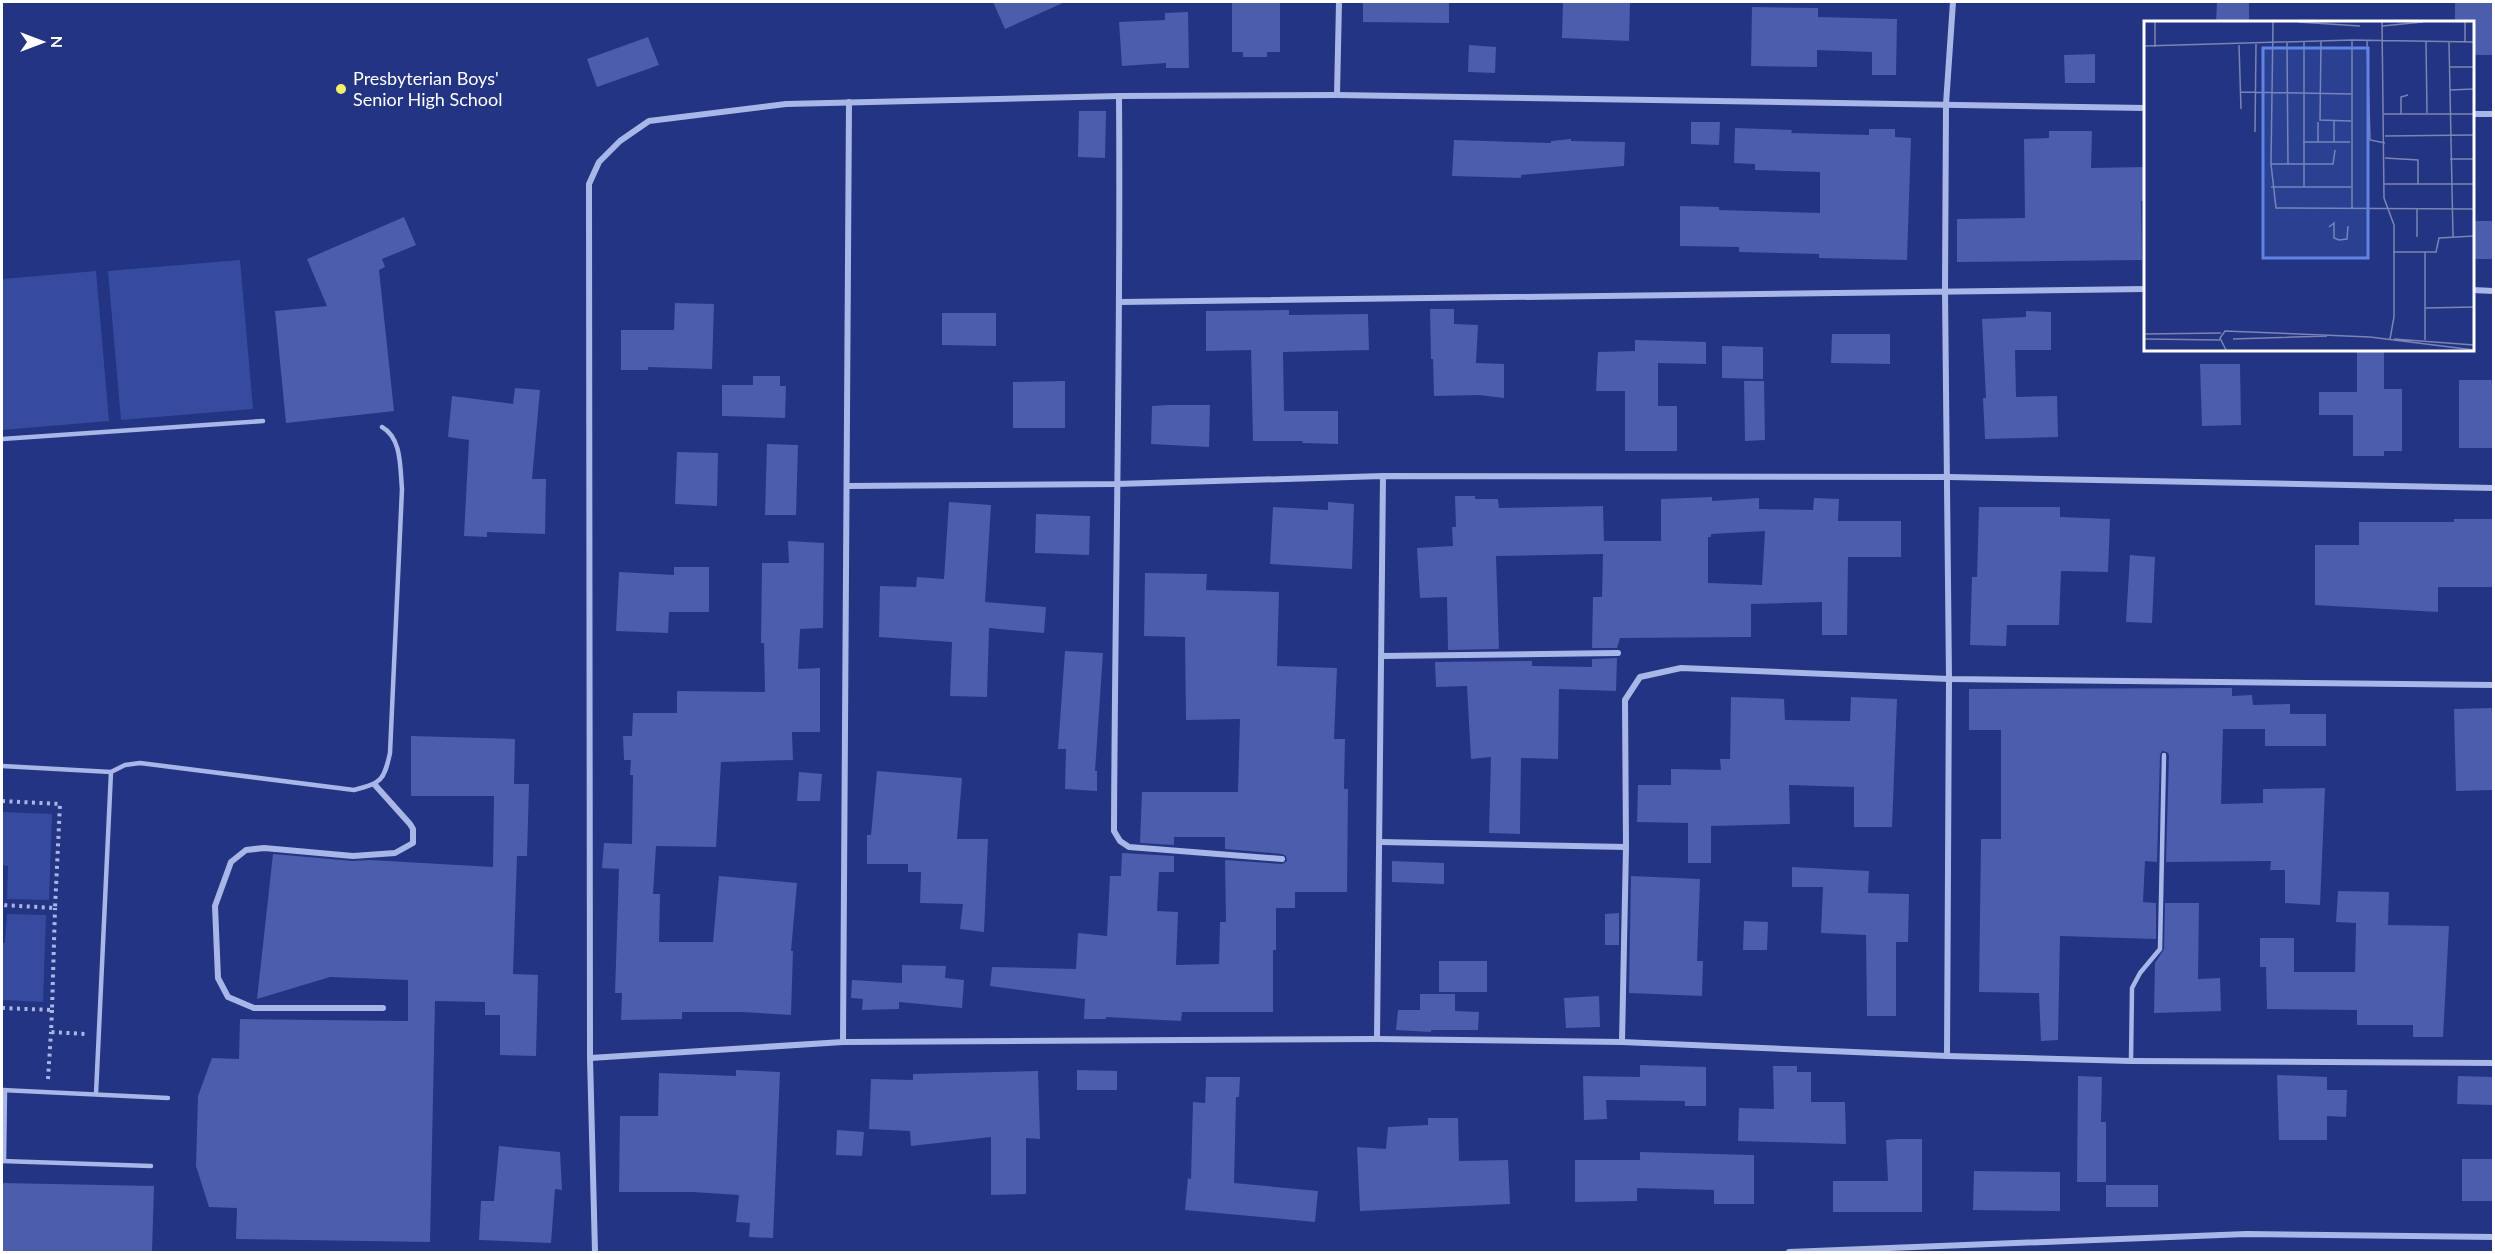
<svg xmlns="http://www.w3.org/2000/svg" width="2495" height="1254" font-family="Lato,sans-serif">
	<rect width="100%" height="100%" fill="#223482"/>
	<g fill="#364ba0">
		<polygon points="240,260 253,409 121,420 108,271"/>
		<polygon points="96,271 109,421 2,430 2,279"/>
		<polygon points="2,812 52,814 49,900 7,899 8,866 2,865"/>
		<polygon points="7,914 46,915 43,1002 2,1000 2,943 5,943"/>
	</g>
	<g fill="#4b5dab" fill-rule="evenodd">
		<polygon points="993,2 1065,2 1005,29"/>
		<polygon points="1232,2 1280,2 1280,52 1267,52 1267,57 1243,57 1243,52 1232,52"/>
		<polygon points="1363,2 1449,2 1449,23 1363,22"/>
		<polygon points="1563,2 1630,2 1629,41 1562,38"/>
		<polygon points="2217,2 2249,2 2249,22 2216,22"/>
		<polygon points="2455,2 2493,2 2493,55 2472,55 2472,22 2455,22"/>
		<polygon points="1752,7 1818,8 1818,17 1897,19 1896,75 1872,75 1872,52 1817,50 1817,67 1751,66"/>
		<polygon points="1188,12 1189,68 1166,68 1166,63 1122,66 1119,22 1165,20 1165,13"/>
		<polygon points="648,37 659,65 597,87 587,59"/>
		<polygon points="1469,45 1496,47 1495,73 1468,72"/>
		<polygon points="2095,54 2095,83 2065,83 2064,55"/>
		<polygon points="1079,111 1106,111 1105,158 1078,157"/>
		<polygon points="1691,122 1720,122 1719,145 1691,144"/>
		<polygon points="1735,128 1792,130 1791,133 1869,135 1869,129 1895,129 1895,137 1911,138 1907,260 1819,258 1819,254 1739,252 1739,247 1680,246 1680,206 1719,207 1719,210 1820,213 1820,172 1755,170 1755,164 1734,163"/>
		<polygon points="2049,131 2092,131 2091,168 2145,167 2145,201 2141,201 2142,260 1957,262 1957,219 2025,218 2024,139 2049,138"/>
		<polygon points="1571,139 1571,141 1625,142 1624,166 1521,175 1521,178 1452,176 1454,140 1551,143 1551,141"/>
		<polygon points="404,217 416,245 382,259 385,267 379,270 394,411 286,423 275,311 327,306 307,259"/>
		<polygon points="2473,221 2493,221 2493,259 2474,259"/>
		<polygon points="675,303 714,304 712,369 648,367 648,370 621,370 621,330 674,330"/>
		<polygon points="1430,309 1454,309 1454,324 1478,325 1476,363 1504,364 1504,398 1479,395 1434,396 1433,359 1431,359"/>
		<polygon points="1289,310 1289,315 1368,314 1369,350 1283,352 1284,411 1338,411 1338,444 1302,443 1303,441 1253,441 1251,350 1206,351 1206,311"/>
		<polygon points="2026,311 2051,312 2051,350 2015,350 2016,397 2057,396 2058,437 1985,439 1983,398 1986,398 1982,319 2026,317"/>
		<polygon points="942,313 996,313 996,346 942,345"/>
		<polygon points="1832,334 1890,334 1890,364 1831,363"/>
		<polygon points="1635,340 1706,342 1706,364 1658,363 1658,406 1677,406 1677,451 1625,451 1625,391 1596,391 1598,352 1635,351"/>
		<polygon points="1722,346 1763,347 1763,379 1722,378"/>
		<polygon points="2357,350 2384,350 2384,389 2402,389 2402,451 2384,451 2384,456 2353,456 2353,415 2319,415 2319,392 2357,392"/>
		<polygon points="2200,364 2240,364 2241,425 2202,426"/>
		<polygon points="753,376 780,376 780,386 786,386 785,418 722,416 722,385 753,385"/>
		<rect x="2459" y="380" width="34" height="68"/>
		<polygon points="1065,381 1065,428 1013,428 1013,382"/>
		<polygon points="1744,381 1764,381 1765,440 1745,441"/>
		<polygon points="515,388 540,390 532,479 546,479 545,534 487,532 487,537 464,536 469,440 448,437 452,396 513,404"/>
		<polygon points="1168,405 1210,405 1209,447 1151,444 1152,406"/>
		<polygon points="767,444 798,445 796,515 765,515"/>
		<polygon points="677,452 718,453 717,506 675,504"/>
		<path d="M1455 496H1475V499H1498L1499 508 1603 506 1604 541H1661V499L1712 497V501L1759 498V509L1813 510 1814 498 1839 499 1838 521H1901V557H1848L1847 635H1822V602L1751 604V637L1620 638 1617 648H1592L1593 597H1602L1603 554 1496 556 1499 649 1448 650 1447 597 1420 598 1417 548 1453 546 1452 527H1456ZM1765 531 1762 585 1708 583V537H1711V534Z"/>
		<polygon points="949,502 991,505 985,602 1046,607 1044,633 989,628 987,697 950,696 952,642 879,637 880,586 916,587 917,577 944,579"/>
		<polygon points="1328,502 1354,504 1352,569 1270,564 1273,507 1328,510"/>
		<polygon points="1979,507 2060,507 2060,517 2110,519 2108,572 2061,571 2059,625 2007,625 2006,646 1970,645 1972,577 1977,577"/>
		<polygon points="1036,514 1090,516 1089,555 1035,553"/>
		<polygon points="2454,519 2493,519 2492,587 2438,587 2438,612 2315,605 2315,545 2359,545 2359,522 2454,522"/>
		<polygon points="788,541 824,543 823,628 800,629 798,669 820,668 820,732 792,732 793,760 721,762 716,847 656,846 653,894 660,894 659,942 713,942 719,876 797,883 791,951 793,951 791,1015 742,1012 682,1012 682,1019 621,1020 622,993 615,993 619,869 602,868 604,843 632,844 633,775 630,775 631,760 624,760 623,736 632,736 633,713 677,713 677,691 765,692 764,643 761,643 762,563 789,563"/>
		<polygon points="2130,555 2155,557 2152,623 2126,622"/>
		<polygon points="674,567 709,567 709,612 669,612 668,633 616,631 619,572 674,575"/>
		<polygon points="1145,573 1207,574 1206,590 1279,592 1277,666 1337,668 1334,739 1345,739 1344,789 1348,789 1347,892 1295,892 1295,908 1276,908 1276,950 1273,950 1273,1012 1182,1012 1181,1021 1106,1017 1106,1019 1084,1019 1085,999 990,986 992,967 1076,969 1078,933 1107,936 1110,876 1121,876 1122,853 1174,856 1174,872 1159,872 1157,911 1178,912 1176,965 1219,964 1220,922 1226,922 1225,860 1282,864 1287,861 1286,856 1282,854 1225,849 1225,837 1174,837 1174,845 1140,843 1142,792 1238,792 1240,719 1186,720 1185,637 1144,636"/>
		<polygon points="1065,651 1103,653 1095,771 1097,771 1097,791 1065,789 1066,749 1058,749"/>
		<polygon points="1617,658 1616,691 1559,689 1558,759 1521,758 1520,834 1489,833 1491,757 1471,759 1467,686 1436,687 1435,662 1532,661 1532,666 1592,667 1592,659"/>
		<polygon points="2232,688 2232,696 2252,695 2253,705 2290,704 2290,714 2326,714 2326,746 2265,746 2265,729 2223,729 2221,804 2263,803 2263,789 2325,788 2320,905 2285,903 2285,870 2270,870 2271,861 2166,862 2169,755 2167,752 2162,751 2160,755 2157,862 2145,861 2143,902 2156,903 2156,947 2156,939 2060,936 2058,1040 2041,1041 2039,993 1979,992 1981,839 2001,839 2001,730 1969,730 1969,689"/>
		<polygon points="1731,697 1784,699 1785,720 1850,721 1851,697 1897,699 1892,827 1854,827 1854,787 1789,785 1790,824 1711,826 1711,863 1688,863 1688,823 1637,822 1638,785 1671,785 1671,769 1721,770 1720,759 1730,759"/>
		<polygon points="2493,708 2493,790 2456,791 2454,709"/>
		<polygon points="411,736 515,739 514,784 529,784 527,856 517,856 513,974 538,975 536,1056 500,1055 500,1015 485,1015 485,1002 435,1001 430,1242 236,1239 237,1208 209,1207 196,1166 198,1096 212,1058 239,1059 240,1019 408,1021 408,980 330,977 257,999 273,854 353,861 370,860 493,867 494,796 411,796"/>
		<polygon points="877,771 962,778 957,839 988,839 984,932 960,929 963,904 920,903 921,872 908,872 908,864 867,864 867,835 871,835"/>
		<polygon points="799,772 822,774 820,801 797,801"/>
		<polygon points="1392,861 1444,863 1444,884 1392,882"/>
		<polygon points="1792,867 1869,871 1868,893 1909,894 1908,942 1896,942 1896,1016 1867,1016 1866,935 1821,933 1823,887 1792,887"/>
		<polygon points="1631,876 1700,879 1697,961 1703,961 1702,996 1629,993"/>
		<polygon points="2338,891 2389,892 2388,925 2449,926 2443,1037 2413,1037 2413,1025 2357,1025 2357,1010 2267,1009 2266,967 2260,967 2260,938 2294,938 2294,972 2355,972 2356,923 2336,922"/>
		<polygon points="2165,903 2199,903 2198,979 2220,978 2221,1011 2154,1013 2155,963 2164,949"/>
		<polygon points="1619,913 1619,945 1605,945 1605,914"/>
		<polygon points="1744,921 1768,922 1767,950 1743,950"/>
		<rect x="1439" y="961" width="48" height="31"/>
		<polygon points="902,965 946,966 945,978 964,980 962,1008 899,1002 899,1009 862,1010 863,999 851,998 852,980 902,983"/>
		<polygon points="1420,994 1455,994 1455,1011 1479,1012 1478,1030 1431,1030 1431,1032 1396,1030 1398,1010 1420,1010"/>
		<polygon points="1599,996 1600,1027 1566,1028 1564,998"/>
		<polygon points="1640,1065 1706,1067 1706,1106 1685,1106 1685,1101 1606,1100 1607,1119 1584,1120 1583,1076 1640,1077"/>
		<polygon points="1773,1066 1797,1066 1797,1072 1811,1072 1811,1102 1845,1102 1846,1144 1738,1141 1739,1108 1774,1109"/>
		<polygon points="736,1070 780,1072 773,1238 749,1237 750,1223 736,1222 739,1195 693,1192 619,1192 620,1116 658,1116 659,1073 736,1076"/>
		<polygon points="1077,1070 1117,1071 1117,1090 1077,1090"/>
		<polygon points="1038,1071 1040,1139 1026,1138 1026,1194 991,1195 991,1137 911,1146 910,1131 869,1129 871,1079 913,1080 913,1074"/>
		<polygon points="2277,1075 2327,1077 2327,1090 2347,1090 2346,1117 2327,1116 2327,1140 2279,1140"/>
		<polygon points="2078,1076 2102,1077 2101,1122 2106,1122 2106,1182 2077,1182"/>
		<polygon points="2458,1076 2493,1077 2493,1105 2457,1104"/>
		<polygon points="1206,1077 1240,1077 1239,1097 1236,1097 1234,1183 1318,1191 1315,1222 1185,1210 1188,1178 1191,1179 1193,1102 1205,1103"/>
		<polygon points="1428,1118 1458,1118 1459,1161 1508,1160 1510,1204 1360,1211 1357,1147 1386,1149 1388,1127 1428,1125"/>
		<polygon points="837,1130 864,1132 862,1156 836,1155"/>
		<polygon points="1897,1139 1922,1139 1922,1212 1833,1212 1833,1181 1888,1181 1886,1140"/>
		<polygon points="499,1146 560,1152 562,1190 555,1189 551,1243 479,1240 481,1201 494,1201"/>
		<polygon points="1640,1152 1754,1155 1754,1204 1714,1204 1714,1190 1637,1188 1637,1201 1575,1202 1575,1160 1640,1160"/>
		<rect x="2462" y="1159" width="31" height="42"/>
		<polygon points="1974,1171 2060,1172 2060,1211 1973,1210"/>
		<polygon points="2,1183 154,1186 152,1252 2,1252"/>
		<rect x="2106" y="1185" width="52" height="22"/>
	</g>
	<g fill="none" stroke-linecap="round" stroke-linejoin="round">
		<g stroke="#a9b6e8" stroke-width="4" stroke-dasharray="3 4.5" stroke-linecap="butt">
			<polyline points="2,801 60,804 55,908 2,905"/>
			<polyline points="2,1008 52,1010 55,908"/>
			<polyline points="52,1010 51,1032 86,1034"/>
			<polyline points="48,1079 51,1032"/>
		</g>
		<g stroke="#a9b6e8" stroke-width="4.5">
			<polyline points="2,439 263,421"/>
			<polyline points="2,766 111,772"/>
			<polyline points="2131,1061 2132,988 2140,973 2160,949 2164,755"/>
			<polyline points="2,1090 168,1098"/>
			<path d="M96 1094 111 772 125 765 140 763 354 790C381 783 384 781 390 753L402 489C400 468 402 438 382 427"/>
			<polyline points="2,1161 151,1166"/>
			<polyline points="4,1161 5,1090"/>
		</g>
		<g stroke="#a9b6e8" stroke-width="6">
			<polyline points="1337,95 1339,2"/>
			<path d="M1119 96C1121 341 1115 586 1114 831L1120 841 1129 847 1282 859"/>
			<polyline points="2472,114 2494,114"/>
			<polyline points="2472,290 2494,291"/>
			<polyline points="1120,302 2146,289"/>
			<polyline points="847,486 1116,484 1383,476 1949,477 2494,488"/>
			<polyline points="1382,656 1618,653"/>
			<polyline points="375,785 410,824 413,829 413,843 395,853 353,856 264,848 246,850 231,862 215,906 218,978 228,997 254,1008 383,1008"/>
			<polyline points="1381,842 1626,847"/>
			<polyline points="1377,1039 1383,476"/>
			<polyline points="843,1042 849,102"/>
			<polyline points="1622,1042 1626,847 1625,700 1640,677 1681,668 1949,679 2494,685"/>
			<polyline points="1947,1056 1949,679 1945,291 1946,104 1953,2"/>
			<polyline points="590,1058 843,1042 1377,1039 1622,1042 1947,1056 2131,1061 2494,1063"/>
			<polyline points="595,1252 590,1058 589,184 599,162 620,141 649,121 786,104 1119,96 1337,95 2146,108"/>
			<polyline points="1789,1252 2246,1234 2494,1237"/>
		</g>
	</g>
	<circle fill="#f3ef6b" stroke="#223482" stroke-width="2" cx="341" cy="89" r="6"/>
	<g text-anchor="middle" stroke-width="6" stroke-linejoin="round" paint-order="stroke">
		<g font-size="18" fill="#fff" stroke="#223482" text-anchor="start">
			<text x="353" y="85">Presbyterian Boys'<tspan x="353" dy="21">Senior High School</tspan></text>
		</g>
	</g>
	<g transform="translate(2144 21)">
		<rect width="330" height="330" fill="#223482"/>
		<path fill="none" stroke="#7a85b4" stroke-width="1.5" d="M129 1 127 143 132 187 330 188M154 1 216 5M238 1 240 177 250 204V296L246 318M321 1V21M238 5 279 1M177 20 176 99 207 100M223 20 226 119 241 122M143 21 144 143M282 21 283 92M305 21 309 216M95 24 97 88M0 25 208 19 330 21M11 26V1M306 46H330M306 69 330 68M96 71 208 73M240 93H330M257 93V76L264 74M174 101V121M111 111 112 23M241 115 330 114M159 121H206M190 121V100M241 137 274 139V163M306 138H330M127 143H189L191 129M240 163H330M127 166H207M160 166V20M208 187V19M185 206 190 202V217L195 219 203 218 204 205M273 216V188M249 231H292L295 217 330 215M281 287 330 286M0 313 77 312M0 318 76 319M89 318 183 315M250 318 330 324M281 319V231M82 329 76 317 81 310 226 316 330 329"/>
		<path fill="#6183e4" fill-opacity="0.15" stroke="#6183e4" stroke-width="3" d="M119 27H224V237H119Z"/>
		<rect width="330" height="330" fill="none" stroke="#fff" stroke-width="3"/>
	</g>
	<rect width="2495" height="1254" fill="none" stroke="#ffffff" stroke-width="6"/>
	<g transform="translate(42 42) rotate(90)" stroke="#223482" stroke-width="4.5" paint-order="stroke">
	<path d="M0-4.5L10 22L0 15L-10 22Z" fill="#ffffff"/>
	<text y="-9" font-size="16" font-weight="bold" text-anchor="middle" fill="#ffffff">N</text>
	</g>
</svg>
